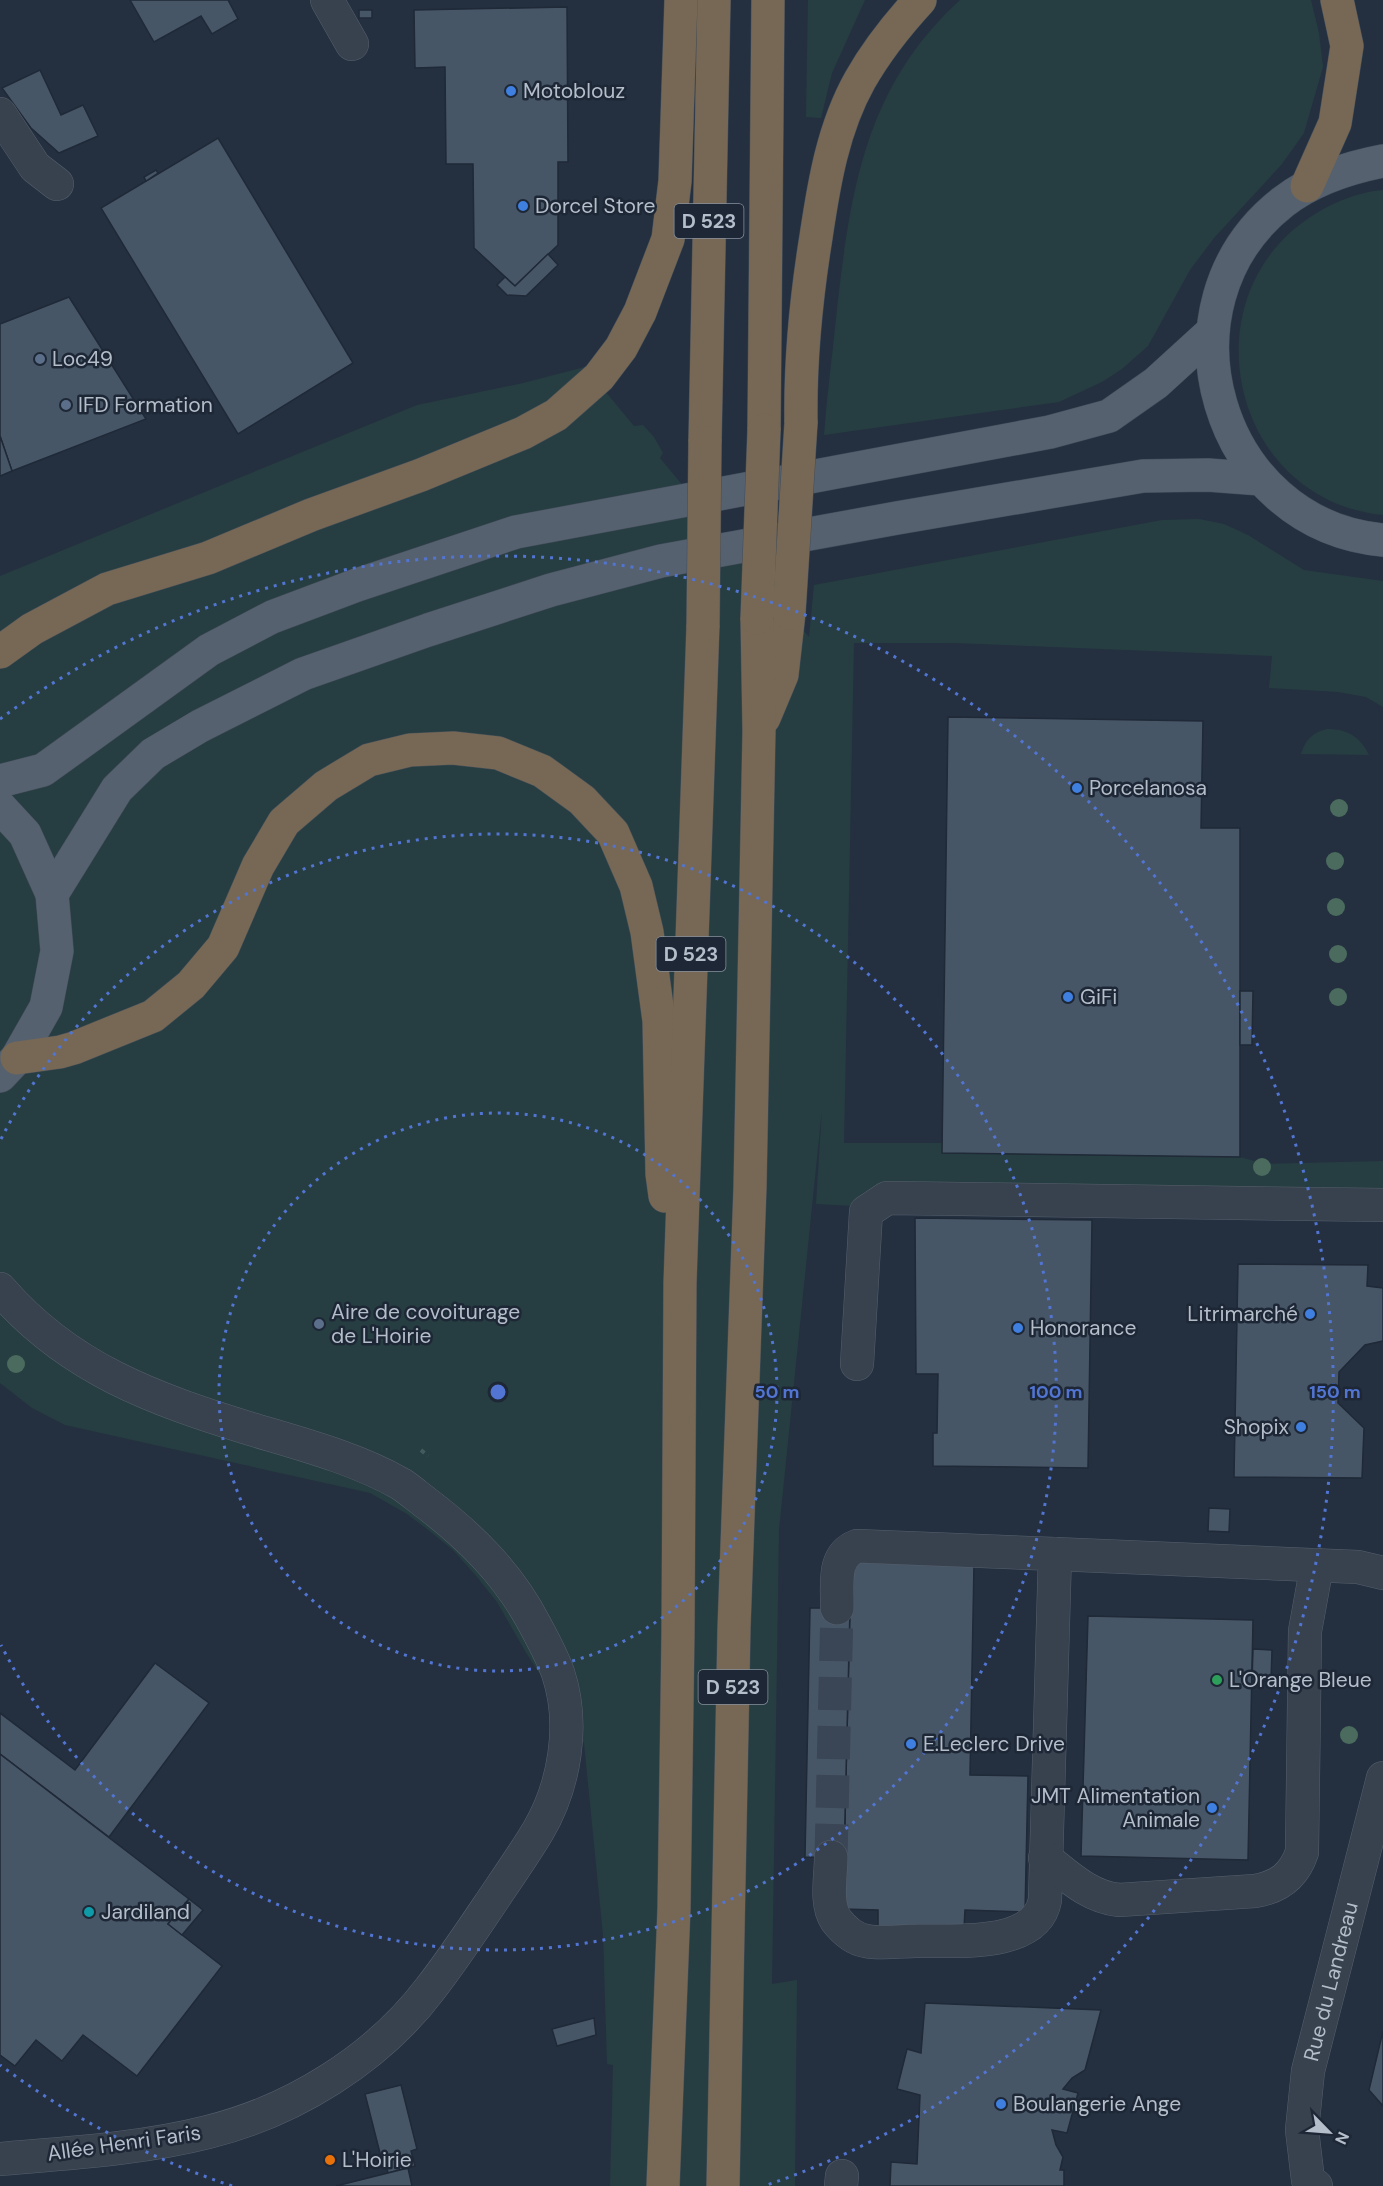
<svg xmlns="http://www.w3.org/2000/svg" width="1383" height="2186" font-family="'DM Sans',sans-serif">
	<rect width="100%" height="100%" fill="#243040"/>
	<g fill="#263e41">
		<polygon points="808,0 865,0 832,73 821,118 806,117"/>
		<path d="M960 0H1311L1319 33 1323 67 1304 133 1282 164 1214 238 1190 270 1148 346 1122 369 1102 382 1059 402 824 435C827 393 833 351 837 309 851 188 866 86 960 0Z"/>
		<path d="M1383 190V515C1230 500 1185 294 1315 214 1336 201 1359 192 1383 190Z"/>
		<polygon points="585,367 634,426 643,425 654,437 663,453 660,458 809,637 814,585 1162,520 1199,519 1224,524 1248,535 1304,570 1383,581 1383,707 1366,697 1338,692 1269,688 1272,656 954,643 854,643 844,1143 942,1143 943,1153 1240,1157 1265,1164 1383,1161 1383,1191 879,1184 863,1193 853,1206 816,1204 822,1109 779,1530 772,1984 797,1980 795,2186 610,2186 613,2065 607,2064 603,1935 584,1743 525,1651 497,1602 477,1577 453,1550 427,1529 407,1514 370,1493 65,1425 32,1408 0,1383 0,576 417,405 519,384"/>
		<path d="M1327 729C1348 729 1360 737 1369 755L1301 754C1306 739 1312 733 1327 729Z"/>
	</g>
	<g fill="#475666" stroke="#1f2937" stroke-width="1.5">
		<polygon points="130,0 228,0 238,19 212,34 201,16 154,42"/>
		<polygon points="567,7 568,162 558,162 558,245 515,286 474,248 473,164 446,164 445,67 415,68 414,10"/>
		<rect x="359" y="10" width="13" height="8"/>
		<polygon points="40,70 61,115 83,105 98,136 59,153 31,128 2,88"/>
		<polygon points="218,138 353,363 238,434 101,208"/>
		<polygon points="156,170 158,173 146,181 144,177"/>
		<polygon points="548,254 558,265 526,296 507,295 497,285 505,277 515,286"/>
		<polygon points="69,297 146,419 12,471 0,436 0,324"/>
		<polygon points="0,436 12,471 0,476"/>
		<polygon points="948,717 1203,721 1201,828 1240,828 1240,1157 942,1153"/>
		<polygon points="1240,991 1253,991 1252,1045 1240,1045"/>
		<polygon points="915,1218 1092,1220 1088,1468 933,1466 933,1433 937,1433 938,1374 916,1374"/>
		<polygon points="1238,1264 1368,1265 1367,1286 1383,1288 1383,1341 1365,1345 1339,1372 1338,1403 1364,1428 1362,1478 1234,1477"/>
		<polygon points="1209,1508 1230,1509 1229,1532 1208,1531"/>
		<polygon points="851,1562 974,1564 970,1775 1028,1776 1025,1912 965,1910 964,1928 878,1927 878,1910 843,1909"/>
		<polygon points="810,1608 850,1608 844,1858 805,1857"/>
		<polygon points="1088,1616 1253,1620 1248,1860 1081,1856"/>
		<polygon points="1253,1649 1272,1650 1271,1681 1252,1681"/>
		<polygon points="155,1663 209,1703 109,1837 0,1754 0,1713 75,1770"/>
		<polygon points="0,1754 189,1899 168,1924 222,1966 137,2076 83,2035 62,2061 36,2040 15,2066 0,2055"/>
		<polygon points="189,1899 203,1910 182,1935 168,1924"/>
		<polygon points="925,2003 1101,2010 1085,2070 1072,2078 1063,2089 1078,2093 1067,2133 1052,2130 1056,2145 1063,2157 1060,2170 1064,2170 1064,2186 890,2186 891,2162 917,2164 920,2095 897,2089 907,2049 921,2053"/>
		<polygon points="594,2018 596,2035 557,2046 552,2029"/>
		<polygon points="1383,2031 1383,2106 1369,2090"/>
		<polygon points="401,2085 417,2149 411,2151 415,2166 403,2169 399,2152 381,2157 365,2094"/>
		<polygon points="399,2152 403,2169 388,2173 385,2157"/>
		<polygon points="408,2168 412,2186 336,2186"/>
	</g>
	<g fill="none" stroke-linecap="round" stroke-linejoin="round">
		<polyline stroke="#3a4555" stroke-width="33" stroke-dasharray="33 16" stroke-linecap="butt" points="831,1857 837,1608"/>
		<g stroke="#56606d" stroke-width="34">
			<g id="minor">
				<polyline points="327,0 352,44"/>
				<polyline points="0,114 35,167 57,184"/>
				<path d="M0 1289C69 1369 154 1399 251 1429 301 1444 355 1458 401 1484 410 1490 418 1497 426 1503 471 1537 509 1575 535 1625 543 1640 552 1656 558 1673 575 1724 565 1785 538 1831 526 1851 513 1870 500 1889 477 1923 455 1957 430 1989 377 2059 293 2111 208 2132 141 2149 69 2153 0 2159"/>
				<polyline points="857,1364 866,1212 887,1198 1383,1205"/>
				<polyline points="1055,1554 1358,1567 1383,1573"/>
				<path d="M831 1857C831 1877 825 1903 836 1920 843 1929 854 1939 866 1941 881 1944 901 1941 916 1941 954 1940 1036 1949 1045 1900L1055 1554 857 1546C831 1556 838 1586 837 1608"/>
				<path d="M1045 1858C1068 1876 1089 1897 1119 1900L1255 1891C1279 1887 1294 1876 1302 1852L1305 1631 1317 1565"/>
				<polyline points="841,2186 842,2176"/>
				<path id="s1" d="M1316 2186 1308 2180 1302 2130 1308 2071 1383 1778"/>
			</g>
		</g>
		<g stroke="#414b59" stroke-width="34">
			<g id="major">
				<path d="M1383 161C1347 168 1313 179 1283 202 1151 305 1216 525 1383 540"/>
				<polyline points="0,781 43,770 209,650 272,617 357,585 516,532 1050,432 1109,416 1156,383 1213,331"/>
				<polyline points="0,807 25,834 52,894 57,951 46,1007 17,1058 0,1076"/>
				<polyline points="52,894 117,789 153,754 200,726 303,674 428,630 551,590 661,561 897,518 1143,476 1208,475 1261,479"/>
			</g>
		</g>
		<g stroke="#434d5a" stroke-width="34">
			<g id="highway">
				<polyline points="1307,186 1335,123 1347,46 1337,0"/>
				<path d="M801 423C800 360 806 299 816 237 824 183 833 128 860 80 877 50 897 25 920 0"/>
				<polyline points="764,430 768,0"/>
				<polyline points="705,442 714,0"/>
				<polyline points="0,652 32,629 107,589 208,558 311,515 421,475 523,433 556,415 599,377 621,348 640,312 668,239 675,181 681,0"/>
				<polyline points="764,718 782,675 789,613"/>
				<polyline points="17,1058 60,1052 74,1048 153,1016 191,985 223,947 258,866 284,822 326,786 369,760 410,750 453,748 498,753 542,771 582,800 613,833 636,886 647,932 659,1021 662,1174 665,1196"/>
				<polyline points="663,2186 674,1908 678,1633 680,1283 703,625"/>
				<polyline points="723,2186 734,1628 750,1187 759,731 757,618"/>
			</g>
		</g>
		<polyline stroke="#445b5e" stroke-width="4" stroke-dasharray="4.5 4.5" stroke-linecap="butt" points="421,1450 428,1456"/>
		<use href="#minor" stroke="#38424f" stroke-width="33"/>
		<use href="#major" stroke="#566170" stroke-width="33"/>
		<use href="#highway" stroke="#766854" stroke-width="33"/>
		<g stroke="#434d5a" stroke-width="34" stroke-linecap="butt">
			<g id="highway-bridge">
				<polyline points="789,613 801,423"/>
				<polyline points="757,618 764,430"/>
				<polyline points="703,625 705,442"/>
			</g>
		</g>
		<use href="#highway-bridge" stroke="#766854" stroke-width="33"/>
	</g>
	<g fill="#4a6b5d">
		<circle cx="1339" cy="808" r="9"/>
		<circle cx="1335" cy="861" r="9"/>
		<circle cx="1336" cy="907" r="9"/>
		<circle cx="1338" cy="954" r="9"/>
		<circle cx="1338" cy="997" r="9"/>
		<circle cx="1262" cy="1167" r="9"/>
		<circle cx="16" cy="1364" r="9"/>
		<circle cx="1349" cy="1735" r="9"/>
	</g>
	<g fill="none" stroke="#5275d3" stroke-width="3" stroke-dasharray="3 6">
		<circle cx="498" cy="1392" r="279"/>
		<path d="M1 1139A558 558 0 1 1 1 1645"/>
		<path d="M232 2186A837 837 0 0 1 0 2065M0 719A837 837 0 1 1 764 2186"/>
	</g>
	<g fill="#3f7fe0" stroke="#1d2735" stroke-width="2">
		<circle cx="511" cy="91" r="6"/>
		<circle cx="523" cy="206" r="6"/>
		<circle cx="1077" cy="788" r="6"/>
		<circle cx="1068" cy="997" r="6"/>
		<circle cx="1310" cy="1314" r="6"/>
		<circle cx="1018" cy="1328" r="6"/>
		<circle cx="1301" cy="1427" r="6"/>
		<circle cx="911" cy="1744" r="6"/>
		<circle cx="1212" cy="1808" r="6"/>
		<circle cx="1001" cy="2104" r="6"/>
	</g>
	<g fill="#5c6f8a" stroke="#1d2735" stroke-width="2">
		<circle cx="40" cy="359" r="6"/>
		<circle cx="66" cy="405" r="6"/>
		<circle cx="319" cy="1324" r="6"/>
	</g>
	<circle fill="#2e9e5b" stroke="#1d2735" stroke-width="2" cx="1217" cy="1680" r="6"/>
	<circle fill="#0f9aa8" stroke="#1d2735" stroke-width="2" cx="89" cy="1912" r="6"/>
	<circle fill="#e8710a" stroke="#1d2735" stroke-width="2" cx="330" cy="2160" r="6"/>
	<g text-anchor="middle" stroke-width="5" stroke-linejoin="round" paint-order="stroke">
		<g fill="#1d2735" stroke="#87909d" stroke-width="1.5">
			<rect x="674.5" y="204" width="69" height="34" rx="4.5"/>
			<rect x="656.5" y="937" width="69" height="34" rx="4.5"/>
			<rect x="698.5" y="1670" width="69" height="34" rx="4.5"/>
		</g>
		<g font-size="20" font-weight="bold" fill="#b4bdca">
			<text x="709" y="228">D 523</text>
			<text x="691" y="961">D 523</text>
			<text x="733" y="1694">D 523</text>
		</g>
		<g font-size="21" fill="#b4bdca" stroke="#1d2735" text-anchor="start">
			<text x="523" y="98">Motoblouz</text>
			<text x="535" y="213">Dorcel Store</text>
			<text x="52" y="366">Loc49</text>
			<text x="78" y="412">IFD Formation</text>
			<text x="1089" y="795">Porcelanosa</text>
			<text x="1080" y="1004">GiFi</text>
			<text x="331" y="1319">Aire de covoiturage<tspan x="331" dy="24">de L'Hoirie</tspan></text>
			<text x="1298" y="1321" text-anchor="end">Litrimarché</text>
			<text x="1030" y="1335">Honorance</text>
			<text x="1289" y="1434" text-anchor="end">Shopix</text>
			<text x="1229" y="1687">L'Orange Bleue</text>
			<text x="923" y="1751">E.Leclerc Drive</text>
			<text x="1200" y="1803" text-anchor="end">JMT Alimentation<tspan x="1200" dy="24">Animale</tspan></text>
			<text x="101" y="1919">Jardiland</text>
			<text x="1013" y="2111">Boulangerie Ange</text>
			<text x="342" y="2167">L'Hoirie</text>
		</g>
		<g font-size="21" fill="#b4bdca" stroke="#1d2735">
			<text dy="7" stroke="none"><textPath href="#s1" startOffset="212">Rue du Landreau</textPath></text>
			<text transform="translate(124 2143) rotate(-8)" y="7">Allée Henri Faris</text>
		</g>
	</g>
	<circle cx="498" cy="1392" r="9" fill="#5275d3" stroke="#1d2735" stroke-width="3"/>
	<g font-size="18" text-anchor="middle" font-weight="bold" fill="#5275d3" stroke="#1d2735" stroke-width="5" stroke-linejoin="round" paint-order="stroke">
		<text x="777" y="1398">50 m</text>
		<text x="1056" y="1398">100 m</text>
		<text x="1335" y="1398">150 m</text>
	</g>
	<g transform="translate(1329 2132) rotate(115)" stroke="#1d2735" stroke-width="4.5" paint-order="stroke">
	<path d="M0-4.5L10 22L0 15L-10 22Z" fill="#b4bdca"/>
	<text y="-9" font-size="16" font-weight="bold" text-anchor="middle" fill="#b4bdca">N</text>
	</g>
</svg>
